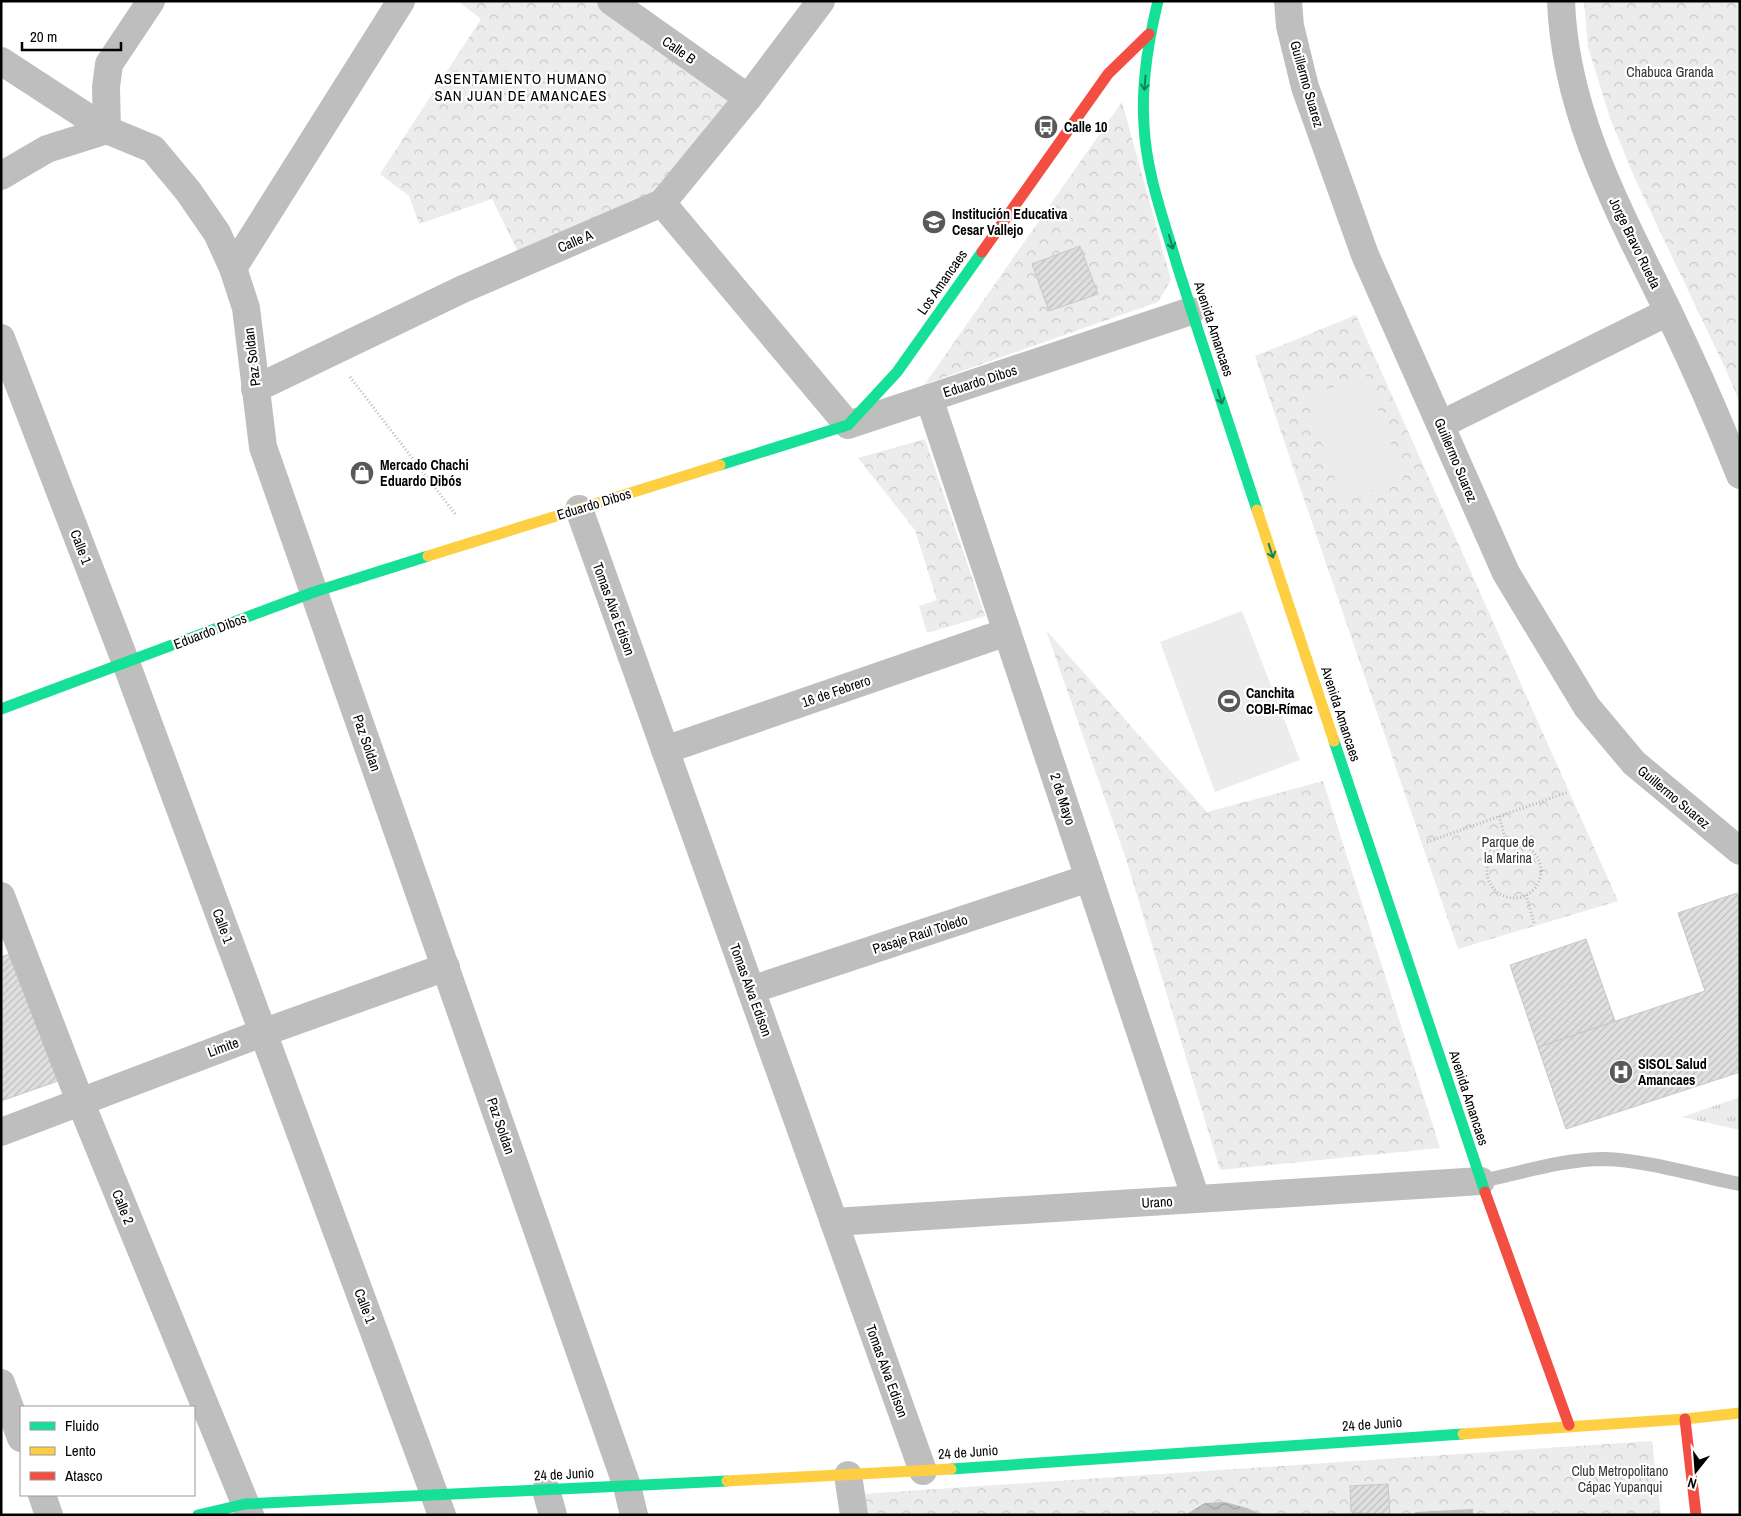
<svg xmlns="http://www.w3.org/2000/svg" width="1741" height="1516" font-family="'Archivo Narrow',sans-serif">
	<defs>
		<pattern id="grass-tufts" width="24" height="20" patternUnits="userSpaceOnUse" patternTransform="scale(1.25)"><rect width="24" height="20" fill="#ececec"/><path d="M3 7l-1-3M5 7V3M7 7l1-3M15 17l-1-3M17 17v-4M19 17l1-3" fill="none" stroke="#c9c9c9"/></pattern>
		<pattern id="park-crowns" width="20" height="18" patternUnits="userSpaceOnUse" patternTransform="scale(1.25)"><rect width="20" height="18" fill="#ececec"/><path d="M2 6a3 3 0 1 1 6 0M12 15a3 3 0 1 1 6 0" fill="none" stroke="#c9c9c9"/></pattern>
		<pattern id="water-waves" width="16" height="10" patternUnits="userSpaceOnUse" patternTransform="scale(1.25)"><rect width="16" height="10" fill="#bfbfbf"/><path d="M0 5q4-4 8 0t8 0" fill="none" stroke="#a2a2a2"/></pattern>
		<pattern id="building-hatch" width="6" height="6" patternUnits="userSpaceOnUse" patternTransform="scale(1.25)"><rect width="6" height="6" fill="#dfdfdf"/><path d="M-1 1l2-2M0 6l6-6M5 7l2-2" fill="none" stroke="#bebebe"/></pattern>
	</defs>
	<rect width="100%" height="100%" fill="#fff"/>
	<polygon fill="url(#grass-tufts)" points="1740,1097 1740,1130 1682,1117"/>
	<g fill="url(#park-crowns)">
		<polygon points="458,1 599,1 734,102 659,196 518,252 492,199 419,224 409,196 380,174 481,19"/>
		<polygon points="1584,1 1740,1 1740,404 1727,372 1635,179 1610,118 1588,47"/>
		<polygon points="1122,102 1171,280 1158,302 925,384"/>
		<polygon points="1356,315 1618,901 1458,949 1255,356"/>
		<polygon points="925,439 985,616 927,633 919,606 937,600 915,530 858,458"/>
		<polygon points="1046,630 1207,812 1323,781 1440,1148 1220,1170 1126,859"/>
		<polygon points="1652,1441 1661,1515 866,1515 863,1494"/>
	</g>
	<g fill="#ececec">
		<polygon points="1366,376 1403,479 1343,501 1305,397"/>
		<polygon points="1242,611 1300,760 1215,792 1160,642"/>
	</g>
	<g fill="url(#water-waves)">
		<polygon points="1225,1502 1247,1508 1262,1515 1185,1515 1205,1503"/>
		<polygon points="1473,1509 1473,1515 1415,1515 1415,1512"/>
	</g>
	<g fill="url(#building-hatch)" stroke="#c7c7c7">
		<polygon points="1080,246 1098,294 1049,311 1032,264"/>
		<polygon points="1737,893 1740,902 1740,1072 1566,1129 1538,1047 1705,991 1678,913"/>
		<polygon points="1586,939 1615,1021 1538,1047 1510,965"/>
		<polygon points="12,953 58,1081 1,1101 1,957"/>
		<polygon points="1388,1484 1390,1515 1351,1512 1350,1486"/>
	</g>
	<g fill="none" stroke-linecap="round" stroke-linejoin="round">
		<g stroke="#b9b9b9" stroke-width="3" stroke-dasharray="1 2.5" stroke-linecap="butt">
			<polyline points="350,377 456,515"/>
			<polyline points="1499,816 1507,845"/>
			<polyline points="1427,842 1568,792"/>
			<circle cx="1514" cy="871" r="27"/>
			<polyline points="1526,895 1534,923"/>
		</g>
		<path stroke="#bebebe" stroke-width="14" d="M1481 1181C1521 1173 1563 1159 1605 1159 1645 1160 1699 1176 1740 1184"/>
		<g stroke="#bebebe" stroke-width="28">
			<polyline points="611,1 748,98"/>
			<polyline points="1288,1 1290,26 1305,87 1365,255 1506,573 1587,707 1634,763 1740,851"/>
			<path d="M1561 1C1565 114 1620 213 1668 311 1694 365 1718 419 1740 475"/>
			<polyline points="1,61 107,130 153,149 188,191 217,233 233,268 246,308 263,447 627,1486 634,1515"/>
			<polyline points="107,130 106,87 109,64 151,1"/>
			<polyline points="1,176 47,149 107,130"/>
			<polyline points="662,203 848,425 1191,311"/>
			<polyline points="233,268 401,1"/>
			<polyline points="1,338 126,663 442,1515"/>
			<polyline points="255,389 463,289 662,203 748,98 821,1"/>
			<polyline points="929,398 1196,1199"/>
			<polyline points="1442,424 1668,312"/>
			<polyline points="579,509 923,1471"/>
			<polyline points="665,750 1007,632"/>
			<polyline points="1,896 80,1101 250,1515"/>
			<polyline points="751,990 1089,878"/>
			<polyline points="1,1132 262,1033 446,967"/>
			<polyline points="834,1222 1481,1181"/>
			<polyline points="1,1383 21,1438"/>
			<polyline points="848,1475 854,1515"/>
			<polyline points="546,1490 553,1515"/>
			<polyline points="42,1495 49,1515"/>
		</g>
		<g stroke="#16e098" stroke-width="11">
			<path d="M1158 1C1148 42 1141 83 1144 125 1146 173 1164 220 1177 265 1203 347 1230 429 1257 510"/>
			<polyline points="720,465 848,425 897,372 982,252"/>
			<polyline points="1,709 314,592 428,556"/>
			<polyline points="1334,741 1485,1192"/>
			<polyline points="951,1469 1463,1434"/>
			<polyline points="198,1515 245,1504 727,1481"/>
		</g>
		<g stroke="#ffcf43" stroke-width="11">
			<polyline points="1257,510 1334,741"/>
			<polyline points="428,556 720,465"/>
			<polyline points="1463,1434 1685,1419 1740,1413"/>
			<polyline points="727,1481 951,1469"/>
		</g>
		<g stroke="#f24e42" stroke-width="11">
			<polyline points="982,252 1108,74 1149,34"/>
			<polyline points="1485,1192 1569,1425"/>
			<polyline points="1685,1419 1696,1515"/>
		</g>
	</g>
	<defs><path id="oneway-shaft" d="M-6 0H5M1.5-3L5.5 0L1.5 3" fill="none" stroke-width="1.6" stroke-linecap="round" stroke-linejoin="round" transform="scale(1.25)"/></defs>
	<g stroke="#0d865b">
		<use href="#oneway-shaft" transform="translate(1145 83) rotate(94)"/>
		<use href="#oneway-shaft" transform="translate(1171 242) rotate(74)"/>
		<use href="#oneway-shaft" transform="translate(1220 397) rotate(72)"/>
		<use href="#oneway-shaft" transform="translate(1271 551) rotate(72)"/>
	</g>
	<defs>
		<g id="bus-disc" transform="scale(1.25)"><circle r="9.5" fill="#595959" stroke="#fff"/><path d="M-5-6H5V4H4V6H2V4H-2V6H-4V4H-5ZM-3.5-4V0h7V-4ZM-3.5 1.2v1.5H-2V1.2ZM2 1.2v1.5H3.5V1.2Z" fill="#fff"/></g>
		<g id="school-disc" transform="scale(1.25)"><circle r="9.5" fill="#595959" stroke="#fff"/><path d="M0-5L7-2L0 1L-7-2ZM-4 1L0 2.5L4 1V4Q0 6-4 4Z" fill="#fff"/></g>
		<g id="shop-disc" transform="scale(1.25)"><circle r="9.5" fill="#595959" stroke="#fff"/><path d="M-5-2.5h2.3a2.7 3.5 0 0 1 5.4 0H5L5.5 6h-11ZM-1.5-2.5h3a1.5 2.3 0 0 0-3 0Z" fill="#fff"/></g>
		<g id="stadium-disc" transform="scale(1.25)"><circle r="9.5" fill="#595959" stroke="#fff"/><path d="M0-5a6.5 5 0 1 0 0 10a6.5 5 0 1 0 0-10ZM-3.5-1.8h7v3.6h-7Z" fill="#fff"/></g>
		<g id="hospital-disc" transform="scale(1.25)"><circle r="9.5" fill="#595959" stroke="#fff"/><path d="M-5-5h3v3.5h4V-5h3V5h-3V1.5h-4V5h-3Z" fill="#fff"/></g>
	</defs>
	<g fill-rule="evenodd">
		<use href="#bus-disc" x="1046" y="127"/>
		<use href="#school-disc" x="934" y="222"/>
		<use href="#shop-disc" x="362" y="473"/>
		<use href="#stadium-disc" x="1229" y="701"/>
		<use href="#hospital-disc" x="1621" y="1072"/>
	</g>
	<g text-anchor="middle" stroke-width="4.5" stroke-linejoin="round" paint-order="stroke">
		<g font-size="14" fill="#000" stroke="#fff">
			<text transform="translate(679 50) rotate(35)" y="5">Calle B</text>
			<text transform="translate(1307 84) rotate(74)" y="5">Guillermo Suarez</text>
			<text transform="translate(575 241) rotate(-23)" y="5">Calle A</text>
			<text transform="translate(1635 243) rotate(64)" y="5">Jorge Bravo Rueda</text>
			<text transform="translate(942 282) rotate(-55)" y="5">Los Amancaes</text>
			<text transform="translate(1214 329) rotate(72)" y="5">Avenida Amancaes</text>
			<text transform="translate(252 357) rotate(-97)" y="5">Paz Soldan</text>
			<text transform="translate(980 381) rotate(-18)" y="5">Eduardo Dibos</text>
			<text transform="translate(1456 460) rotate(67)" y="5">Guillermo Suarez</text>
			<text transform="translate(594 504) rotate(-17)" y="5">Eduardo Dibos</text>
			<text transform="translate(81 547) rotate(69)" y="5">Calle 1</text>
			<text transform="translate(614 609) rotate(70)" y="5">Tomas Alva Edison</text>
			<text transform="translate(210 631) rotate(-21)" y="5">Eduardo Dibos</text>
			<text transform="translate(836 691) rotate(-19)" y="5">16 de Febrero</text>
			<text transform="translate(1341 714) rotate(72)" y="5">Avenida Amancaes</text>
			<text transform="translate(367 743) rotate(71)" y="5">Paz Soldan</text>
			<text transform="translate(1674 797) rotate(40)" y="5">Guillermo Suarez</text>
			<text transform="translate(1063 799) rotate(72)" y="5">2 de Mayo</text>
			<text transform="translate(223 926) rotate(70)" y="5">Calle 1</text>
			<text transform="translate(920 934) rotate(-18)" y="5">Pasaje Raúl Toledo</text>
			<text transform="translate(751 990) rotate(70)" y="5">Tomas Alva Edison</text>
			<text transform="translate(223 1047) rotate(-20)" y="5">Limite</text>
			<text transform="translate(1469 1098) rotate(72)" y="5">Avenida Amancaes</text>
			<text transform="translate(501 1126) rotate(71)" y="5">Paz Soldan</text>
			<text transform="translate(1157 1202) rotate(-3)" y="5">Urano</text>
			<text transform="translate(123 1207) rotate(68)" y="5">Calle 2</text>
			<text transform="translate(365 1306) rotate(69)" y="5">Calle 1</text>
			<text transform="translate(887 1371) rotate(70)" y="5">Tomas Alva Edison</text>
			<text transform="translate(1372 1424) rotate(-4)" y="5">24 de Junio</text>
			<text transform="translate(968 1452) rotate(-4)" y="5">24 de Junio</text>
			<text transform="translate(564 1474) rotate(-3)" y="5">24 de Junio</text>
		</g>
		<g font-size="14" fill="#333" stroke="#fff">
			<text x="1670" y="77">Chabuca Granda</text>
			<text x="1508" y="847">Parque de<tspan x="1508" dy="16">la Marina</tspan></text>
			<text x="1620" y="1476">Club Metropolitano<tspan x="1620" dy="16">Cápac Yupanqui</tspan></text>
		</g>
		<g font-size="14" font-weight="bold" fill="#000" stroke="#fff" text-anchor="start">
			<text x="1064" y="132">Calle 10</text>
			<text x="952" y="219">Institución Educativa<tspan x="952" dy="16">Cesar Vallejo</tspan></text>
			<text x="380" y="470">Mercado Chachi<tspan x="380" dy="16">Eduardo Dibós</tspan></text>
			<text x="1246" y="698">Canchita<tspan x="1246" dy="16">COBI-Rímac</tspan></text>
			<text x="1638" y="1069">SISOL Salud<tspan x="1638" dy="16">Amancaes</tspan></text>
		</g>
		<g font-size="15" letter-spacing="1" fill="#000" stroke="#fff">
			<text x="521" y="84">ASENTAMIENTO HUMANO<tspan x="521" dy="17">SAN JUAN DE AMANCAES</tspan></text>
		</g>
	</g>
	<rect width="1741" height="1516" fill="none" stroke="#000000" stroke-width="5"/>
	<rect x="20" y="1406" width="175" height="90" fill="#ffffff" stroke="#999999"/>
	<rect x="30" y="1422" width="25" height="8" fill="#16e098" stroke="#999999"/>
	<text x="65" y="1431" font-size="15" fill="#000000">Fluido</text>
	<rect x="30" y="1447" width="25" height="8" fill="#ffcf43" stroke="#999999"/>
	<text x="65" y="1456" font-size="15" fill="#000000">Lento</text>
	<rect x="30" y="1472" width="25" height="8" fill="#f24e42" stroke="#999999"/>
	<text x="65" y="1481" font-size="15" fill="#000000">Atasco</text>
	<g transform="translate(1696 1471) rotate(197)" stroke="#ffffff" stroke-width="4" paint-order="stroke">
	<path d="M0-4L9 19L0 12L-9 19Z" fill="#000000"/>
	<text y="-8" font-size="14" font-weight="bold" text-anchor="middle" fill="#000000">N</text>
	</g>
	<path d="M22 42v8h99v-8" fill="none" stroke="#000000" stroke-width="2.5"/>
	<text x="30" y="42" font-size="15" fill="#000000" stroke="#ffffff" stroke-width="4" paint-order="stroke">20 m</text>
</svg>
